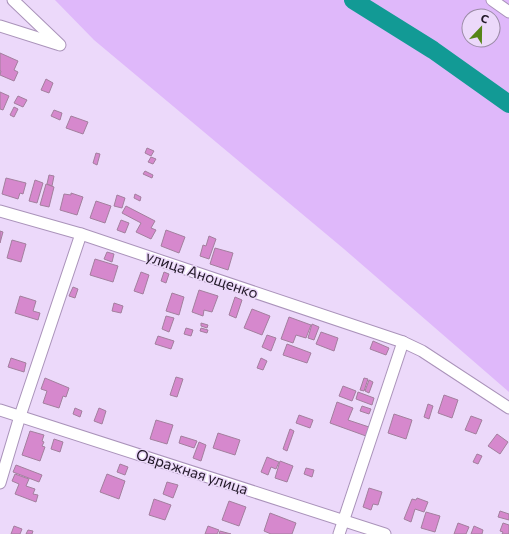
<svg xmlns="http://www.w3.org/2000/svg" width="509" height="534" font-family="Commissioner,sans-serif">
	<rect width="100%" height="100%" fill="#ecd9fa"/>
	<path fill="#dfb8fa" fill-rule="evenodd" d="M55 0H509V392L344 249 94 40ZM469 16H493V40H469Z"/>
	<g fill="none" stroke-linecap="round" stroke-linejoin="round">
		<polyline stroke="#129a95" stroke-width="18" points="353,0 433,50 509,104"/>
	</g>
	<g fill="#d688cd" stroke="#a37f9e">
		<polygon points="0,53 18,61 14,70 18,72 14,81 0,75 1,71 0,71"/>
		<polygon points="46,79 53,83 49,93 41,90"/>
		<polygon points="0,92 9,96 3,110 0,109"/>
		<polygon points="18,96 27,100 23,107 14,103"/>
		<polygon points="14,107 18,109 14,117 10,115"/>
		<polygon points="54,110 62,113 60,120 51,116"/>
		<polygon points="71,116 88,122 83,134 66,128"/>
		<polygon points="147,148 154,151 151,156 145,153"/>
		<polygon points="96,153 100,154 97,165 93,163"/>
		<polygon points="151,157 156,159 153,164 148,162"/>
		<polygon points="145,171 153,175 152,178 143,174"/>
		<polygon points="49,175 54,176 52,186 47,184"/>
		<polygon points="6,178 26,183 23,194 20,193 18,199 2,194"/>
		<polygon points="35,180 43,183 37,203 29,201"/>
		<polygon points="46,184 54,187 49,207 40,205"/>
		<polygon points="71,193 83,197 77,215 60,210 64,194 71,195"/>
		<polygon points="135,194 141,197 140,201 134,198"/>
		<polygon points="117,195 125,198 122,208 114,206"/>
		<polygon points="96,201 111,206 105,223 90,218"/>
		<polygon points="126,206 155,221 151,228 156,230 151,239 136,232 141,223 122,213"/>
		<polygon points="121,220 129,223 125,233 117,230"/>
		<polygon points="166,230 185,237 179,253 161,246"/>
		<polygon points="0,231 3,232 0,243"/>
		<polygon points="209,236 216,239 209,259 200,256 203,245 206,246"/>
		<polygon points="12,240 26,244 21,262 7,258"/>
		<polygon points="215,248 233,253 228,270 210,264"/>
		<polygon points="107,252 114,254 112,262 104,259"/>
		<polygon points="95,259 118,266 113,282 90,275"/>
		<polygon points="141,272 149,275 143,294 134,291"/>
		<polygon points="164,272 169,274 166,283 161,281"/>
		<polygon points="73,287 78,289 75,298 69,296"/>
		<polygon points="199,290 218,296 212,312 204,310 203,316 192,312"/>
		<polygon points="172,293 184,297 179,315 166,311"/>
		<polygon points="20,296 36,301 33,311 40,313 38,320 15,313"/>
		<polygon points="235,297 242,300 236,318 229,315"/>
		<polygon points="114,303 123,306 121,313 112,311"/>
		<polygon points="252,309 270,316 262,335 244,328"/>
		<polygon points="166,316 174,318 169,332 162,329"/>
		<polygon points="289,317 311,325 306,338 296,335 293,343 281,339"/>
		<polygon points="201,323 208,325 207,328 201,326"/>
		<polygon points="312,324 319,327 314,340 308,338"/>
		<polygon points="186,328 193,330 191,336 184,334"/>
		<polygon points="201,328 208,330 207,333 200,331"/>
		<polygon points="321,332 338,338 334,351 316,344"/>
		<polygon points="267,335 276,338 271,351 262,347"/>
		<polygon points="158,336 174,341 171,349 155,344"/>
		<polygon points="373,341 389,348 386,355 370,349"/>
		<polygon points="287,344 311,353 307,363 283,355"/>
		<polygon points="11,358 26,363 24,372 8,367"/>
		<polygon points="261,358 267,361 263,370 257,368"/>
		<polygon points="176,377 183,379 177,397 170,395"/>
		<polygon points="45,378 69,388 66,397 63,396 59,408 43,403 47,391 41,389"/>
		<polygon points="364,378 368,379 364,391 360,390"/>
		<polygon points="369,380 373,382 369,393 365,391"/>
		<polygon points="343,386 356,391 352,401 339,396"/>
		<polygon points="358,392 374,398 372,405 356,399"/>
		<polygon points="444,395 458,400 452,418 438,413"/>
		<polygon points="337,402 353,408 348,420 369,427 366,436 330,423"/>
		<polygon points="428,404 433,406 429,419 424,417"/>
		<polygon points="362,406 371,409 369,414 360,411"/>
		<polygon points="75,408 82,411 80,417 73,414"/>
		<polygon points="99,408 106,411 102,424 94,421"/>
		<polygon points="394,414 412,420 406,439 388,433"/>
		<polygon points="299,415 313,420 310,428 296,423"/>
		<polygon points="471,416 482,420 476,434 465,430"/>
		<polygon points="156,420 173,425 167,444 150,439"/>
		<polygon points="290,429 294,431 287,451 283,449"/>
		<polygon points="30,431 44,435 42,441 44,442 42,446 45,447 40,461 22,455"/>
		<polygon points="218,433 240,440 235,455 213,448"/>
		<polygon points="497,434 508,442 500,454 488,446"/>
		<polygon points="181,436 197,441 194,448 179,443"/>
		<polygon points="54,439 63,442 60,452 51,449"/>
		<polygon points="199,442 206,445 201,461 193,458"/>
		<polygon points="477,454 482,456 478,464 473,462"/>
		<polygon points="267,457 279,462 276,469 271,467 268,475 261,472"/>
		<polygon points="280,461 293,466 287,482 275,478"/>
		<polygon points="120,464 128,467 125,475 117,472"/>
		<polygon points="16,465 42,475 39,482 13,472"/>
		<polygon points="306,468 314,470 312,477 304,474"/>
		<polygon points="15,474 29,479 26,486 35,489 33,494 38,495 36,502 15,494 19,484 12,481"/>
		<polygon points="107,474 125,481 119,499 100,492"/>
		<polygon points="167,482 178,485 173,498 163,494"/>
		<polygon points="369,488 382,492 378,505 373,504 371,510 363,507"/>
		<polygon points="417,498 428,502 424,512 415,509 411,522 404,519 412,499 416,500"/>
		<polygon points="154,499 171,505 165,520 149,515"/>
		<polygon points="229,501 246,507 239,526 222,520"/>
		<polygon points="500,511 509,514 509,520 498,517"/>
		<polygon points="426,512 440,516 435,532 421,528"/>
		<polygon points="270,513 296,523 292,534 271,534 264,531"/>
		<polygon points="458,523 469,527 466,534 454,534"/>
		<polygon points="503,523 509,525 509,534 502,534 503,532 500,531"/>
		<polygon points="14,526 22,529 20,534 11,534"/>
		<polygon points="208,526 219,530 217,534 205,534"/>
		<polygon points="474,526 483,530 482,534 471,534"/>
		<polygon points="28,530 33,531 32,534 26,534"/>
		<polygon points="220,531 231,534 219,534"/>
	</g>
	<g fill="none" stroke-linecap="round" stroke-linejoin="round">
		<g stroke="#aa93ba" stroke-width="13">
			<g id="street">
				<polyline points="13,0 60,45"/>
				<polyline points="492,0 509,12"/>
				<polyline points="0,26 57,44"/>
				<polyline points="0,211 81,234 403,342 422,351 509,408"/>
				<polyline points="0,410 385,534"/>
				<polyline points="0,483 20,416 81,234"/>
				<polyline points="339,534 403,342"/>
			</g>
		</g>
		<use href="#street" stroke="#fff" stroke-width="11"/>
	</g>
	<g text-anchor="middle" stroke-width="3" stroke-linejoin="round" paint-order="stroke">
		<g font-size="15" fill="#201726" stroke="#ecd9fa">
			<text transform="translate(202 275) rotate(19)" y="5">улица Анощенко</text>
			<text transform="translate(192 472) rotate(18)" y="5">Овражная улица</text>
		</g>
	</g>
	<g transform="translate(481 28) rotate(22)"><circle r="19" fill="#ecd9fa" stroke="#9a8ba5"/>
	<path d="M0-3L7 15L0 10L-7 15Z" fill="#568517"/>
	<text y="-6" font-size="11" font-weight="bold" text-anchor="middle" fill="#201726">С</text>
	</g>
</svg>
